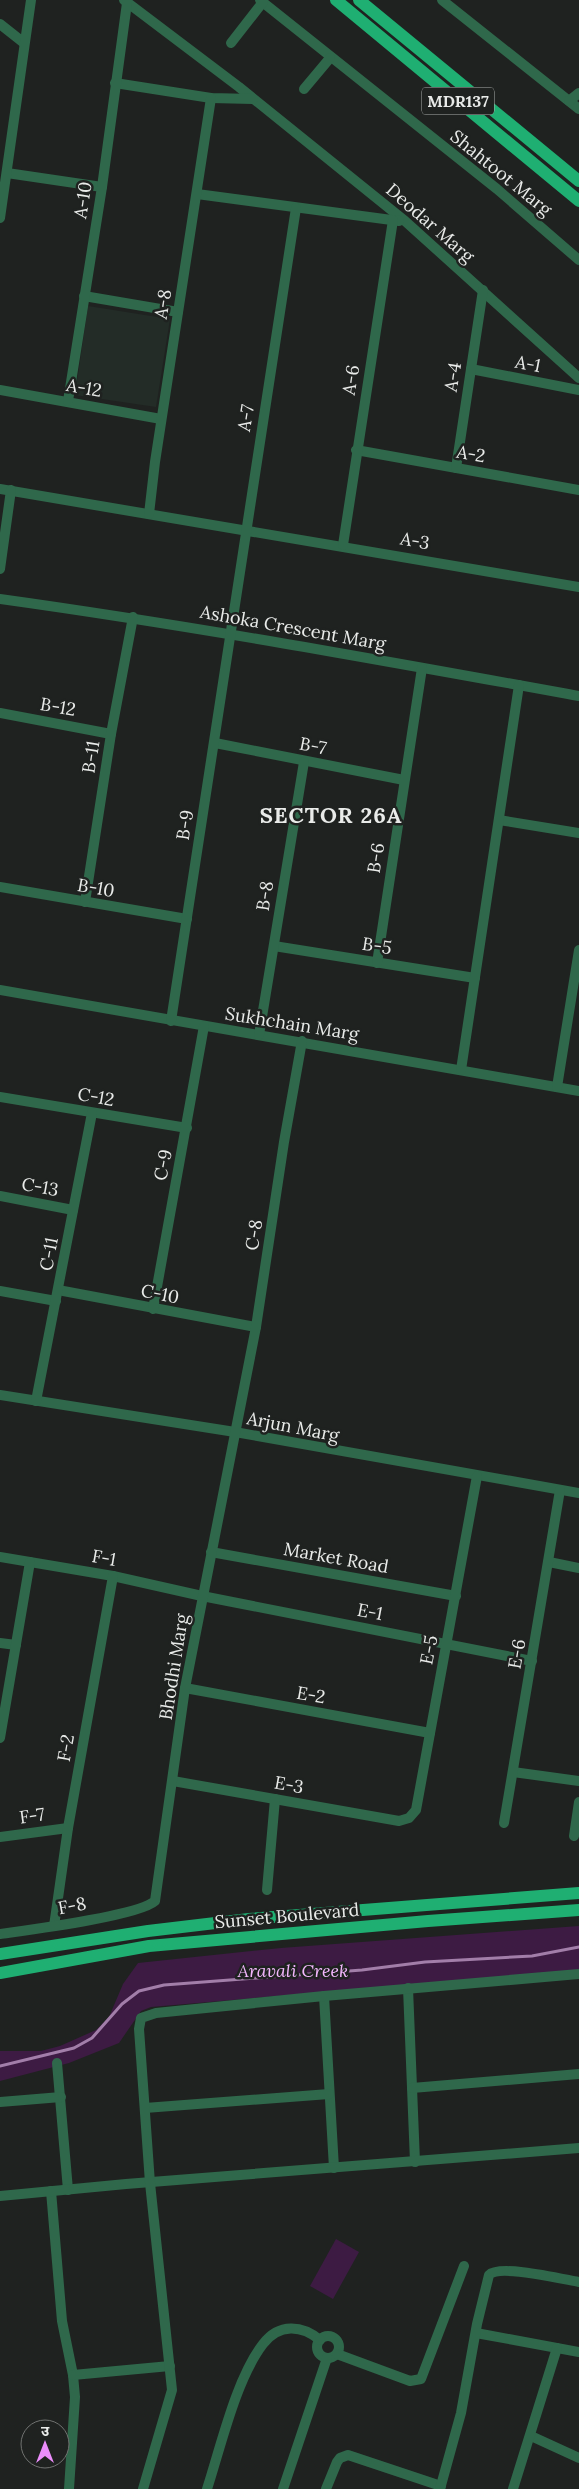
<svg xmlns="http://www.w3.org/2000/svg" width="579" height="2489" font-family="Lora,'Noto Sans Devanagari',serif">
	<rect width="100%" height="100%" fill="#1f2220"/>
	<polygon fill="#232c27" points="88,306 170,319 156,407 75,395"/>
	<g fill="#3d1b43">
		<polygon points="579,1926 579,1970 151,2007 141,2011 119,2043 69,2063 0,2081 0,2051 41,2051 60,2046 96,2030 109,2017 123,1984 138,1963 281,1948"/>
		<polygon points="336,2239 359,2252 333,2299 310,2286"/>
	</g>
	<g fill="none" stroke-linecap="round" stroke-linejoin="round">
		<polyline stroke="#a27ea9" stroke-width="3" points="0,2066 74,2048 92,2038 122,2004 139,1991 164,1985 362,1970 425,1962 532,1956 579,1947"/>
		<g stroke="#2f684b" stroke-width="10">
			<polyline points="124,0 239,87 405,221 579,378"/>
			<polyline points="260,0 497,189 579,260"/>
			<polyline points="442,0 579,109"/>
			<polyline points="0,24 24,43"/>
			<polyline points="231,43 263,2"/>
			<polyline points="115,83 211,98 253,99"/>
			<polyline points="304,89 330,58"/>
			<polyline points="569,101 579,93"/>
			<polyline points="7,173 102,187"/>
			<polyline points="197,194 399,221"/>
			<polyline points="0,218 31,0"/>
			<polyline points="84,296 178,312"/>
			<polyline points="471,369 579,390"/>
			<polyline points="0,390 161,419"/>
			<polyline points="68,401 102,187 127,3"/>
			<polyline points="356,450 579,490"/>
			<polyline points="456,468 483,290"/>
			<path d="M0 489C193 521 386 553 579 587"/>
			<polyline points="149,514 155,462 211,98"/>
			<polyline points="343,545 393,220"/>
			<polyline points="0,569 11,490"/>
			<path d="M0 599C194 626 386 661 579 696"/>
			<polyline points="0,713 111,734"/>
			<polyline points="215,743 404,780"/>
			<polyline points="499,820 579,833"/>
			<polyline points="0,887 187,919"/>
			<polyline points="85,902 111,734 133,617"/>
			<polyline points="274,946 475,978"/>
			<polyline points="377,963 422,668"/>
			<polyline points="0,990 579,1091"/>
			<polyline points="171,1021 296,208"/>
			<polyline points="259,1035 304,762"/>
			<polyline points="461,1070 519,685"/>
			<polyline points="557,1087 579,950"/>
			<polyline points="0,1097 187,1128"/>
			<polyline points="0,1196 73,1210"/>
			<polyline points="58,1290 256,1327"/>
			<polyline points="0,1291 56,1301"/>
			<polyline points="153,1309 204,1026"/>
			<polyline points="0,1395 235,1432 579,1493"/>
			<polyline points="36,1401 92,1113"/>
			<polyline points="211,1552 456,1596"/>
			<polyline points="0,1557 113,1576 202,1596 532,1661"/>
			<polyline points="549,1562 579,1568"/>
			<polyline points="0,1643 16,1645"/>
			<polyline points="185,1688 430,1733"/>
			<polyline points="0,1738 30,1562"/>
			<polyline points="513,1772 579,1781"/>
			<polyline points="173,1781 399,1821 409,1818 416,1810 477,1476"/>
			<polyline points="504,1823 560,1490"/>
			<polyline points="574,1836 579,1802"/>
			<polyline points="0,1837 68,1828"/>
			<polyline points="267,1890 275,1799"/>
			<polyline points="54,1926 68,1828 113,1576"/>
			<path d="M0 1934C28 1930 138 1916 155 1901L185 1688 256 1327 284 1142 302 1041"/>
			<polyline points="408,1988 415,2162"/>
			<polyline points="324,1996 334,2168"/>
			<polyline points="57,2063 68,2190"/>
			<polyline points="412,2088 579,2074"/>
			<polyline points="0,2102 61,2097"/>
			<polyline points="145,2108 329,2094"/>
			<polyline points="51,2191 62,2321 73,2375 75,2397 69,2489"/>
			<polyline points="0,2196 126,2184 579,2148"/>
			<polyline points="476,2333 579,2352"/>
			<circle cx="328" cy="2347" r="11"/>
			<polyline points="337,2354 410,2381 421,2379 464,2266"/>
			<polyline points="73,2375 170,2366"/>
			<polyline points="531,2436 579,2458"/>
			<polyline points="143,2489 172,2390 150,2183 139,2029 141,2018 156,2013 324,1996 579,1974"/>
			<path d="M207 2489C221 2446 236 2379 263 2344 279 2323 302 2325 320 2340"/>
			<polyline points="283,2489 327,2358"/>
			<polyline points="326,2489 337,2462 340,2458 348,2455 441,2486"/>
			<path d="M440 2489 461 2413 477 2324 489 2275C499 2264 562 2279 579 2282"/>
			<polyline points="513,2489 557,2348"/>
		</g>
		<g stroke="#1faf72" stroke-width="12">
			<polyline points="336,0 579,201"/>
			<polyline points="359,0 579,181"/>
			<polyline points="0,1954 148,1931 249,1919 579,1893"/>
			<polyline points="0,1973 149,1946 428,1921 579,1910"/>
		</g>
	</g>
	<g text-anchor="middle" stroke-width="5" stroke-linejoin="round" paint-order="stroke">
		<rect fill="#1f2220" stroke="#acafad" stroke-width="1" x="422" y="87.5" width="72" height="27" rx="4"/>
		<g font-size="16" font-weight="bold" fill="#e9ebe9">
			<text x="458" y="107">MDR137</text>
		</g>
		<g font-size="18" fill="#e9ebe9" stroke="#1f2220">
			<text transform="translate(501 173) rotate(39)" y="6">Shahtoot Marg</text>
			<text transform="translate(83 200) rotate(-81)" y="6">A-10</text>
			<text transform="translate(430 223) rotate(41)" y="6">Deodar Marg</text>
			<text transform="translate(163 304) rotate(-81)" y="6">A-8</text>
			<text transform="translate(528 364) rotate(11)" y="6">A-1</text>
			<text transform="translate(453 377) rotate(-81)" y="6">A-4</text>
			<text transform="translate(351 380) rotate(-81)" y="6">A-6</text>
			<text transform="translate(84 388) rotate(10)" y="6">A-12</text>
			<text transform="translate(246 418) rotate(-81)" y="6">A-7</text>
			<text transform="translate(471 454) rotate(10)" y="6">A-2</text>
			<text transform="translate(415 541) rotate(10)" y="6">A-3</text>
			<text transform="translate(293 628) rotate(10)" y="6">Ashoka Crescent Marg</text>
			<text transform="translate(58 707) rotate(10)" y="6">B-12</text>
			<text transform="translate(313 746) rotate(11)" y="6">B-7</text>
			<text transform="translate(91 757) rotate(-81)" y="6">B-11</text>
			<text transform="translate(185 825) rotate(-81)" y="6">B-9</text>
			<text transform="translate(376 858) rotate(-81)" y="6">B-6</text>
			<text transform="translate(96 888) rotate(10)" y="6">B-10</text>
			<text transform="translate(265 896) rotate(-81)" y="6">B-8</text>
			<text transform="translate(377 946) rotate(9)" y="6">B-5</text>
			<text transform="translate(292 1024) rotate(9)" y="6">Sukhchain Marg</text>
			<text transform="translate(96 1097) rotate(10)" y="6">C-12</text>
			<text transform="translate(163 1165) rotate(-79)" y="6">C-9</text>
			<text transform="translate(40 1187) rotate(10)" y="6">C-13</text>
			<text transform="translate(254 1235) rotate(-81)" y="6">C-8</text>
			<text transform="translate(49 1254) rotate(-79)" y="6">C-11</text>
			<text transform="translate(160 1294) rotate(11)" y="6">C-10</text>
			<text transform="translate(293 1427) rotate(11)" y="6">Arjun Marg</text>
			<text transform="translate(104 1558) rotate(10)" y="6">F-1</text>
			<text transform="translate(336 1558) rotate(10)" y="6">Market Road</text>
			<text transform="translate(370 1612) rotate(11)" y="6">E-1</text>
			<text transform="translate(429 1650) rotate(-79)" y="6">E-5</text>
			<text transform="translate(517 1654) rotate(-80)" y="6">E-6</text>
			<text transform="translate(174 1667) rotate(-81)" y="6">Bhodhi Marg</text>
			<text transform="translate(311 1695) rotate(10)" y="6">E-2</text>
			<text transform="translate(66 1748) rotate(-80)" y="6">F-2</text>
			<text transform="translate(289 1785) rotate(10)" y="6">E-3</text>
			<text transform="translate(32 1816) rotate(-8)" y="6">F-7</text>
			<text transform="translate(72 1906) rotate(-11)" y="6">F-8</text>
			<text transform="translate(287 1916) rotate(-5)" y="6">Sunset Boulevard</text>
		</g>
		<g font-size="18" font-style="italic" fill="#f3b7fd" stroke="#1f2220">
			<text x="293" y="1977">Aravali Creek</text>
		</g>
		<g font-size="22" font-weight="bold" letter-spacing="1" fill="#e9ebe9" stroke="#1f2220">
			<text x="331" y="823">SECTOR 26A</text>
		</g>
	</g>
	<g transform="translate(45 2444)"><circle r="24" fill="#1f2220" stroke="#707270"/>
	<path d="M0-4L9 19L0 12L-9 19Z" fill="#eb8dfb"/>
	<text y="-8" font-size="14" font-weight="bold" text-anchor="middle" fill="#e9ebe9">उ</text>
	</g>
</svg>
